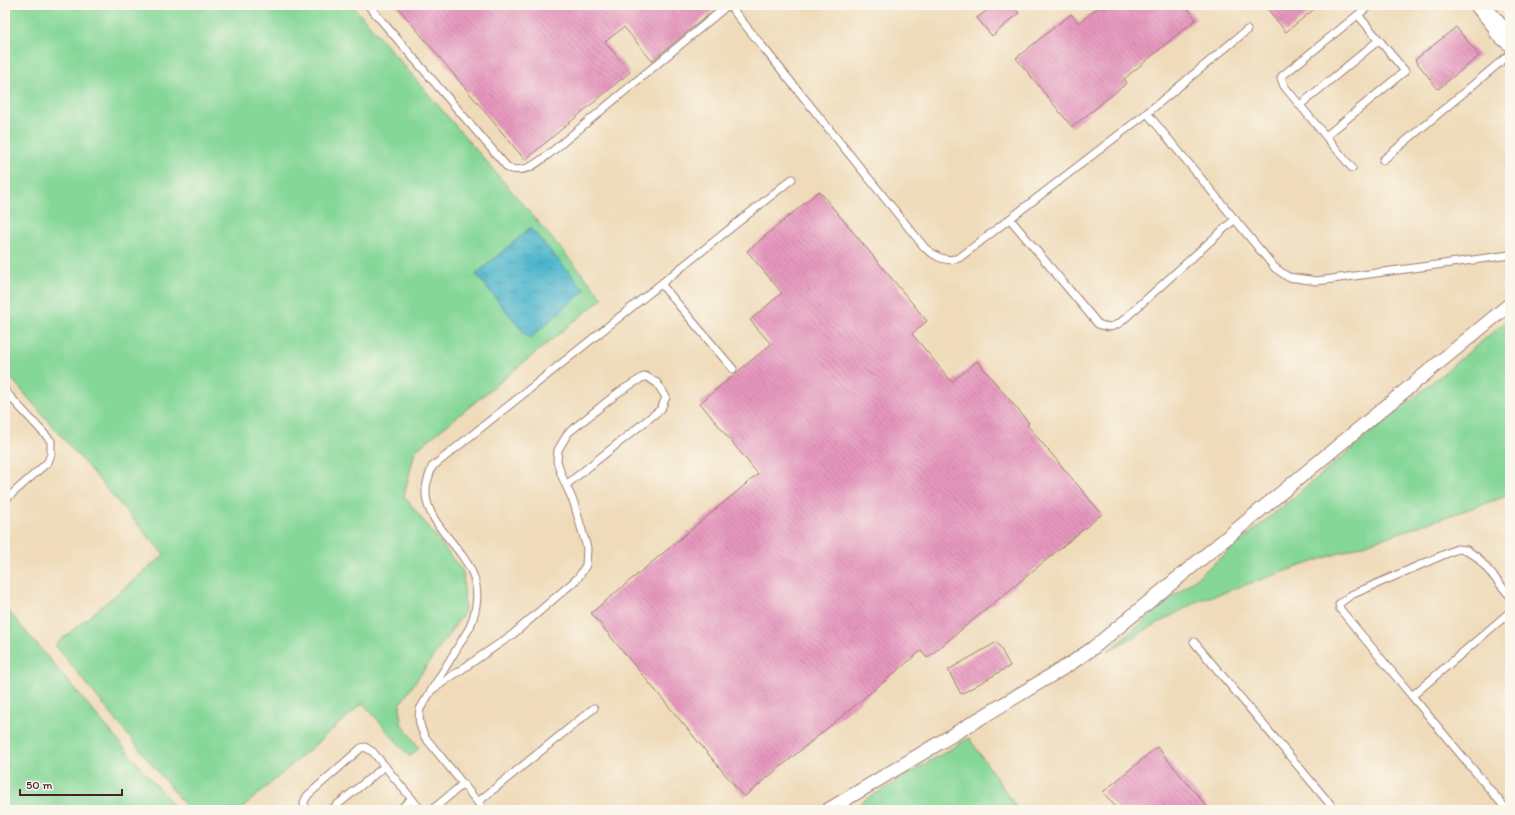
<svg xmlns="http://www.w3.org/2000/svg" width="1515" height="815" font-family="Itim,sans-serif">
	<defs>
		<pattern id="water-ripples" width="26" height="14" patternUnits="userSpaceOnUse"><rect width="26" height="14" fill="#4eb6cc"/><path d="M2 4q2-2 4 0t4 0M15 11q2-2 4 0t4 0" fill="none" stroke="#4393a6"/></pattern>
		<pattern id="building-back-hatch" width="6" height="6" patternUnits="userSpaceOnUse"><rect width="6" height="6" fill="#e696be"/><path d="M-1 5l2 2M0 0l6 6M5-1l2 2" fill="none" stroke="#bc7a9b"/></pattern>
	</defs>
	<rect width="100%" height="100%" fill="#fbf7ec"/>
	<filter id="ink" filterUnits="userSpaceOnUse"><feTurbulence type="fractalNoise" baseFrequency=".025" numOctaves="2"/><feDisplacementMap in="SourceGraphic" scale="8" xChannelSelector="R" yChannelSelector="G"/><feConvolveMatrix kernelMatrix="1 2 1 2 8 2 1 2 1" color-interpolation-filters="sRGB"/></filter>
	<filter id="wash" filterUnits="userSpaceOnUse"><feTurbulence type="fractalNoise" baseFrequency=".012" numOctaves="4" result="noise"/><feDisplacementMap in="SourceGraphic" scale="16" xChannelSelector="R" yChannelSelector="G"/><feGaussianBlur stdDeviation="0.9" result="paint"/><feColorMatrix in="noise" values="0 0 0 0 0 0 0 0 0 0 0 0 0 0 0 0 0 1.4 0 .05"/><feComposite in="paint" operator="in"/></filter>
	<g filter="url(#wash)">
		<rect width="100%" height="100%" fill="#efdbba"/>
		<g fill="#85d798" stroke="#687b62">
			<polygon points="5,5 352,5 603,298 415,451 404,496 463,572 465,611 400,704 401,723 419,748 410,757 363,703 240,810 189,810 55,645 164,555 5,371"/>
			<polygon points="1510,318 1510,495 1198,601 1108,651"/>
			<polygon points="5,607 177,810 5,810"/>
			<polygon points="969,738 1018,810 848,810"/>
		</g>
		<polygon fill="url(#water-ripples)" stroke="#4c6a7c" points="530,228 585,290 529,339 476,274"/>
		<g id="blocks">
			<g fill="url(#building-back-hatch)">
				<polygon points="396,5 720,5 652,61 624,27 605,42 630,72 525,160"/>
				<polygon points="993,5 1012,5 1019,13 992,36 977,18"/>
				<polygon points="1101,5 1184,5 1196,19 1124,79 1127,83 1072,127 1016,58 1071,14 1079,23"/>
				<polygon points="1264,5 1319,5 1286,32"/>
				<polygon points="1456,27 1479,56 1438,89 1415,60"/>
				<polygon points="819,191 927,321 912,334 952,382 977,361 1029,423 1027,425 1102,514 927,658 921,651 744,797 591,613 758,474 700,403 771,344 750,320 782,293 747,251"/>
				<polygon points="997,642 1010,666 961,694 948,670"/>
				<polygon points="1157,747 1210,810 1118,810 1103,792"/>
			</g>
		</g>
	</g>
	<g filter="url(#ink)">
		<use href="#blocks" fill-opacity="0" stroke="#9c7d72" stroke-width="1"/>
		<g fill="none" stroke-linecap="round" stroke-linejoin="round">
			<g stroke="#9c7d72" stroke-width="9">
				<g id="service">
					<path d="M368 5 508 168C525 174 536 164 549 154L728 5"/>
					<path d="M729 5 925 248C935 256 945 263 959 258L1147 113 1275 268 1288 277 1317 281 1510 255"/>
					<polyline points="1300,105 1379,40"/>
					<polyline points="1147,113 1247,30"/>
					<polyline points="1326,136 1405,71 1358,15"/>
					<polyline points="1383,160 1510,54"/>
					<polyline points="1352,168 1284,86 1281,78 1282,76 1370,5"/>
					<path d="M1010 219 1098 324C1108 328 1112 328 1121 322L1235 219"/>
					<polyline points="661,284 733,369"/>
					<polyline points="5,391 51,441 51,454 48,462 5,500"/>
					<polyline points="1194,642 1335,810"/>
					<polyline points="433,689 512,635 578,578 586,565 587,548 574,503 561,474 557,461 558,450 568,433 619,392 645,376 657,383 666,397 661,409 566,485"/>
					<polyline points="1412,696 1340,609 1339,604 1351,595 1457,549 1467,550 1478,558 1510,596"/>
					<polyline points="478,802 594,708"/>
					<path d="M307 810C302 804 304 801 308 795L361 748 365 747 373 752 421 810"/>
					<polyline points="331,810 385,766"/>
					<polyline points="399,810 412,799"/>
					<polyline points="432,810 463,784"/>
					<path d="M484 810 425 737C420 727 418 720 420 709L470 627C487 584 471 566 445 534 435 521 425 507 426 490 426 482 430 474 432 467L792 179"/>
					<polyline points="1507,810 1412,696 1510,612"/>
				</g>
			</g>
			<g stroke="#9c7d72" stroke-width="15">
				<polyline id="minor" points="828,810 1070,664 1093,648 1510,304"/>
			</g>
			<g stroke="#9c7d72" stroke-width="21">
				<polyline id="secondary" points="1480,5 1510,41"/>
			</g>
			<g stroke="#9c7d72" stroke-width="24">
				<polyline id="trunk" points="1500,30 1510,39"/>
			</g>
			<use href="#service" stroke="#fff" stroke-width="7"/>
			<use href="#minor" stroke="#fff" stroke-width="13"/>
			<use href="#secondary" stroke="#fff" stroke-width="19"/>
			<use href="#trunk" stroke="#fff" stroke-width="22"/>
		</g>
	</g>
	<rect width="1515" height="815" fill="none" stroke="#fbf7ec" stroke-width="20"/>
	<path d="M20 789v6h102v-6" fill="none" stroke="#4a1f2b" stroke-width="2"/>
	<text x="26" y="789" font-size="12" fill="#4a1f2b" stroke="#fbf7ec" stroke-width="3" paint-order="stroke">50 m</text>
</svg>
